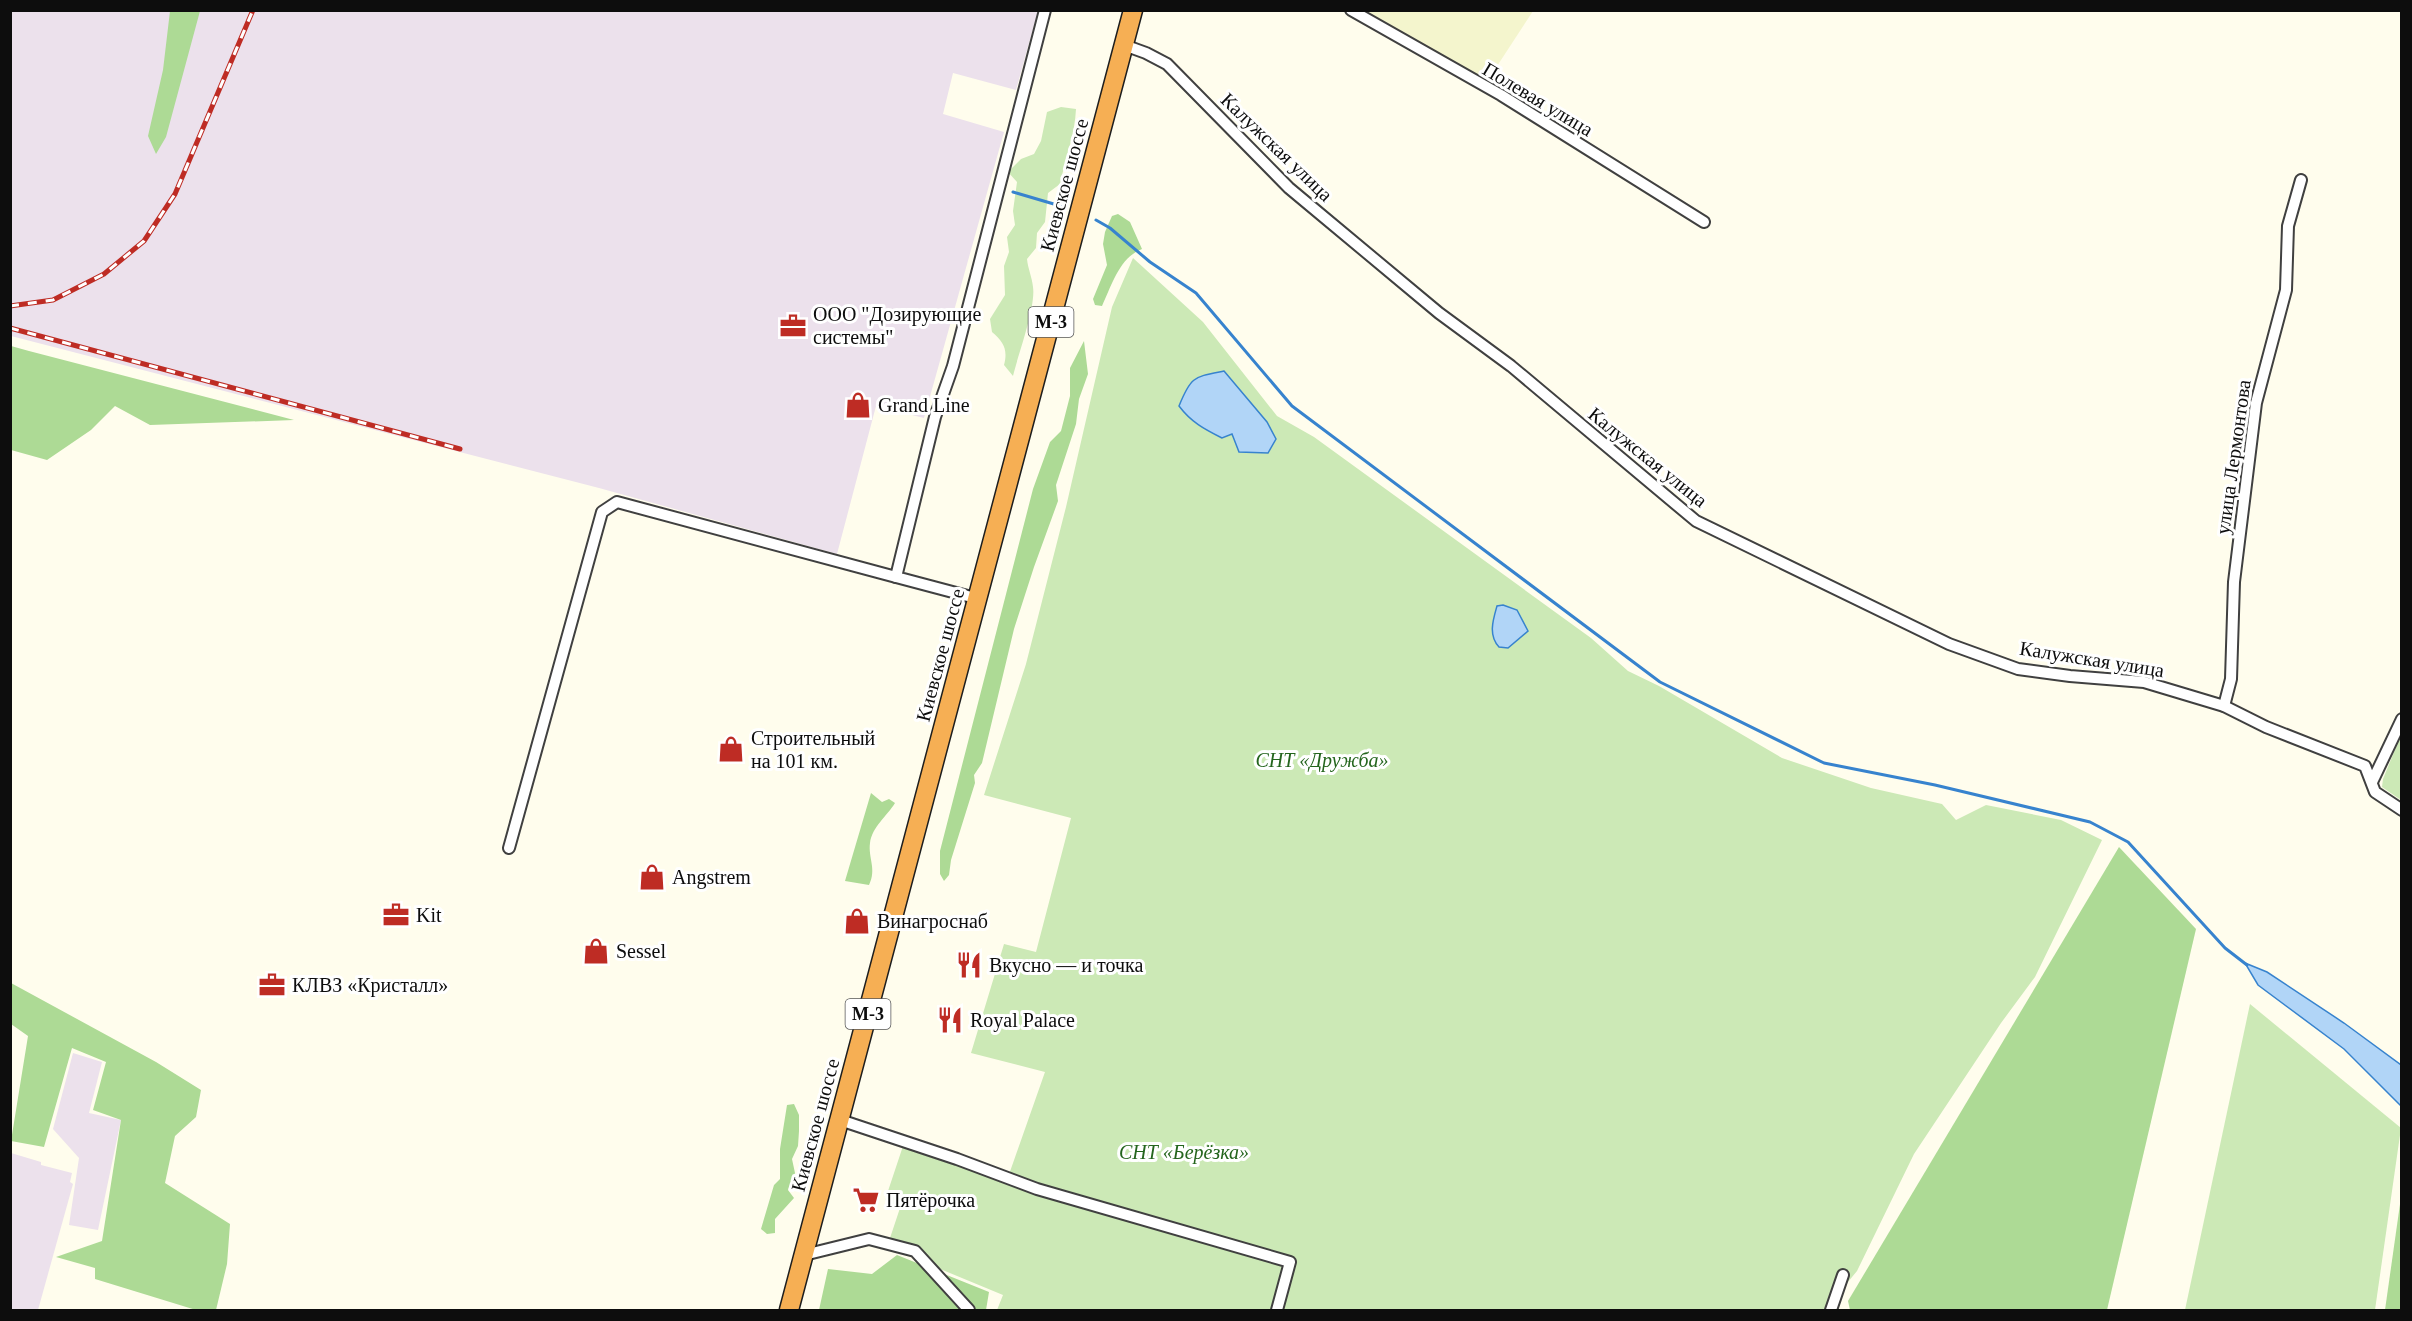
<svg xmlns="http://www.w3.org/2000/svg" width="2412" height="1321" font-family="Georgia,serif">
	<rect width="100%" height="100%" fill="#fffded"/>
	<g fill="#ece1ec">
		<polygon points="10,11 1038,11 1016,90 953,73 943,114 1004,132 924,418 876,406 837,554 599,488 11,336"/>
		<polygon points="73,1053 102,1062 89,1113 121,1120 98,1230 69,1225 79,1158 53,1129"/>
		<polygon points="11,1153 41,1162 41,1165 72,1173 70,1182 73,1184 38,1310 11,1310"/>
	</g>
	<polygon fill="#f4f5cd" points="1365,11 1533,11 1486,83"/>
	<g fill="#cce9b6">
		<path d="M1061 107 1076 109C1075 134 1065 160 1060 184L1048 193 1045 222 1037 233 1036 248 1027 259C1028 269 1032 277 1033 287 1036 307 1018 355 1013 376L1004 365C1008 350 1004 342 992 332L990 319 1005 295 1004 266 1009 252 1007 237 1015 225 1013 211 1017 182 1008 172 1021 159 1034 154 1041 141 1047 112Z"/>
		<polygon points="1133,258 1203,322 1277,416 1314,437 1591,638 1628,671 1659,686 1782,758 1871,788 1942,804 1956,820 1986,805 2061,820 2102,840 2035,977 2001,1023 1914,1154 1857,1271 1829,1305 1836,1310 997,1310 1003,1295 887,1247 900,1208 885,1200 903,1146 1006,1183 1045,1072 971,1053 1004,944 1036,952 1071,818 984,795 1026,664 1066,507 1112,307"/>
		<polygon points="2401,735 2401,800 2382,787 2383,779"/>
		<polygon points="2250,1004 2401,1128 2375,1310 2185,1310"/>
	</g>
	<g fill="#adda95">
		<polygon points="170,11 200,11 166,137 156,154 148,136 163,70"/>
		<path d="M1118 214 1130 222 1142 249C1119 258 1112 285 1102 306L1095 305 1093 299 1107 265 1103 244 1105 232 1112 216Z"/>
		<polygon points="1084,341 1088,374 1079,399 1076,424 1056,485 1058,501 1034,567 1014,629 982,763 974,775 975,783 951,860 949,875 944,881 940,874 940,851 1033,489 1050,442 1061,431 1070,396 1070,368"/>
		<polygon points="11,346 29,351 294,420 150,425 115,406 91,430 47,460 11,450"/>
		<path d="M871 793 882 802 889 799 895 803C887 816 872 827 870 843 868 858 877 869 869 885L845 881Z"/>
		<polygon points="2119,847 2196,929 2107,1310 1850,1310 1848,1301"/>
		<polygon points="11,983 156,1062 201,1090 196,1117 175,1136 165,1183 230,1224 227,1264 216,1310 196,1310 95,1279 95,1268 56,1257 102,1241 121,1120 93,1110 106,1062 72,1048 44,1147 11,1141 28,1036 11,1024"/>
		<polygon points="794,1104 799,1115 799,1131 798,1146 792,1159 795,1173 788,1190 794,1198 775,1219 775,1233 767,1234 761,1229 774,1185 780,1179 780,1149 787,1105"/>
		<polygon points="2401,1197 2401,1310 2385,1310"/>
		<polygon points="897,1255 989,1292 986,1310 819,1310 828,1269 872,1274"/>
	</g>
	<g fill="#b1d5f7" stroke="#3783ce" stroke-width="1.5">
		<path d="M1224 371 1267 422 1276 439 1268 453 1239 452 1232 434 1222 438C1204 429 1191 422 1179 406 1191 376 1194 377 1224 371Z"/>
		<path d="M1503 605 1517 610 1528 631 1508 648 1499 647C1488 635 1493 620 1497 606Z"/>
		<polygon points="2245,963 2267,972 2344,1023 2401,1065 2401,1106 2344,1049 2258,985"/>
	</g>
	<g fill="none" stroke-linecap="round" stroke-linejoin="round">
		<g stroke="#3783ce" stroke-width="3">
			<polyline points="1013,192 1064,207"/>
			<polyline points="1096,220 1110,228 1150,262 1196,293 1292,406 1660,682 1824,763 1935,785 2090,822 2128,842 2225,948 2247,965"/>
		</g>
		<g stroke="#404040" stroke-width="14">
			<g id="street">
				<polyline points="1351,10 1501,95 1704,222"/>
				<polyline points="1124,45 1146,53 1167,64 1289,188 1439,313 1511,366 1696,521 1949,644 2018,669 2070,676 2144,682 2224,706 2266,727 2365,766 2375,792 2402,810"/>
				<polyline points="979,599 896,577 935,417 953,366 1045,10"/>
				<polyline points="2224,706 2231,679 2234,582 2256,403 2286,290 2288,226 2301,180"/>
				<polyline points="2372,782 2402,719"/>
				<polyline points="509,848 602,512 617,502 896,577"/>
				<polyline points="840,1120 957,1159 1037,1189 1290,1262 1277,1310"/>
				<polyline points="804,1255 869,1239 915,1251 969,1310"/>
				<polyline points="1831,1310 1843,1275"/>
			</g>
		</g>
		<g stroke="#1e1e1e" stroke-width="21">
			<polyline id="highway" points="789,1310 1133,10"/>
		</g>
		<use href="#street" stroke="#fff" stroke-width="10"/>
		<use href="#highway" stroke="#f6af54" stroke-width="18"/>
		<g stroke="#be2c24" stroke-width="5">
			<g id="rail">
				<polyline points="10,306 53,300 104,274 144,241 175,194 253,10"/>
				<polyline points="10,328 460,449"/>
			</g>
		</g>
		<use href="#rail" stroke="#fff" stroke-width="3" stroke-dasharray="9" stroke-linecap="butt"/>
	</g>
	<defs>
		<g id="office-bare" transform="scale(2.07)"><path d="M-6-3h4V-5.5h4V-3h4V5H-6ZM-1-4.5V-3h2v-1.5ZM-6 0V1H6V0Z" fill="#be2c24" stroke="#fff" stroke-width="2.5" paint-order="stroke"/></g>
		<g id="shop-bare" transform="scale(2.07)"><path d="M-5-2.5h2.3a2.7 3.5 0 0 1 5.4 0H5L5.5 6h-11ZM-1.5-2.5h3a1.5 2.3 0 0 0-3 0Z" fill="#be2c24" stroke="#fff" stroke-width="2.5" paint-order="stroke"/></g>
		<g id="restaurant-bare" transform="scale(2.07)"><path d="M-5-6h1v4h1v-4h1v4h1v-4h1v5L-1.5 .5V6h-2V.5L-5-1ZM5-6V6H3V1.5H1.5Q1.5-4 5-6Z" fill="#be2c24" stroke="#fff" stroke-width="2.5" paint-order="stroke"/></g>
		<g id="supermarket-bare" transform="scale(2.07)"><path d="M-6-5.5h2.5l.6 2H6L4.5 2H-2.5L-4.4-4H-6ZM-1.5 3.2a1.3 1.3 0 1 0 .1 0ZM3 3.2a1.3 1.3 0 1 0 .1 0Z" fill="#be2c24" stroke="#fff" stroke-width="2.5" paint-order="stroke"/></g>
	</defs>
	<g fill-rule="evenodd">
		<use href="#office-bare" x="793" y="326"/>
		<use href="#shop-bare" x="858" y="405"/>
		<use href="#shop-bare" x="731" y="749"/>
		<use href="#shop-bare" x="652" y="877"/>
		<use href="#office-bare" x="396" y="915"/>
		<use href="#shop-bare" x="857" y="921"/>
		<use href="#shop-bare" x="596" y="951"/>
		<use href="#restaurant-bare" x="969" y="965"/>
		<use href="#office-bare" x="272" y="985"/>
		<use href="#restaurant-bare" x="950" y="1020"/>
		<use href="#supermarket-bare" x="866" y="1200"/>
	</g>
	<g text-anchor="middle" stroke-width="6" stroke-linejoin="round" paint-order="stroke">
		<g fill="#fff" stroke="#565656" stroke-width="1.5">
			<rect x="1028.5" y="307" width="45" height="30" rx="4.5"/>
			<rect x="845.5" y="999" width="45" height="30" rx="4.5"/>
		</g>
		<g font-size="18" font-weight="bold" fill="#0d0d0d">
			<text x="1051" y="328">М-3</text>
			<text x="868" y="1020">М-3</text>
		</g>
		<g font-size="20" fill="#0d0d0d" stroke="#fff">
			<text transform="translate(1538 99) rotate(31)" y="7">Полевая улица</text>
			<text transform="translate(1277 147) rotate(44)" y="7">Калужская улица</text>
			<text transform="translate(1064 185) rotate(-75)" y="7">Киевское шоссе</text>
			<text transform="translate(1648 457) rotate(39)" y="7">Калужская улица</text>
			<text transform="translate(2233 457) rotate(-82)" y="7">улица Лермонтова</text>
			<text transform="translate(940 655) rotate(-75)" y="7">Киевское шоссе</text>
			<text transform="translate(2092 659) rotate(9)" y="7">Калужская улица</text>
			<text transform="translate(815 1125) rotate(-75)" y="7">Киевское шоссе</text>
		</g>
		<g font-size="20" fill="#0d0d0d" stroke="#fff" text-anchor="start">
			<text x="813" y="321">ООО "Дозирующие<tspan x="813" dy="23">системы"</tspan></text>
			<text x="878" y="412">Grand Line</text>
			<text x="751" y="745">Строительный<tspan x="751" dy="23">на 101 км.</tspan></text>
			<text x="672" y="884">Angstrem</text>
			<text x="416" y="922">Kit</text>
			<text x="877" y="928">Винагроснаб</text>
			<text x="616" y="958">Sessel</text>
			<text x="989" y="972">Вкусно — и точка</text>
			<text x="292" y="992">КЛВЗ «Кристалл»</text>
			<text x="970" y="1027">Royal Palace</text>
			<text x="886" y="1207">Пятёрочка</text>
		</g>
		<g font-size="20" font-style="italic" fill="#24651d" stroke="#fff">
			<text x="1322" y="767">СНТ «Дружба»</text>
			<text x="1184" y="1159">СНТ «Берёзка»</text>
		</g>
	</g>
	<rect width="2412" height="1321" fill="none" stroke="#0d0d0d" stroke-width="24"/>
</svg>
